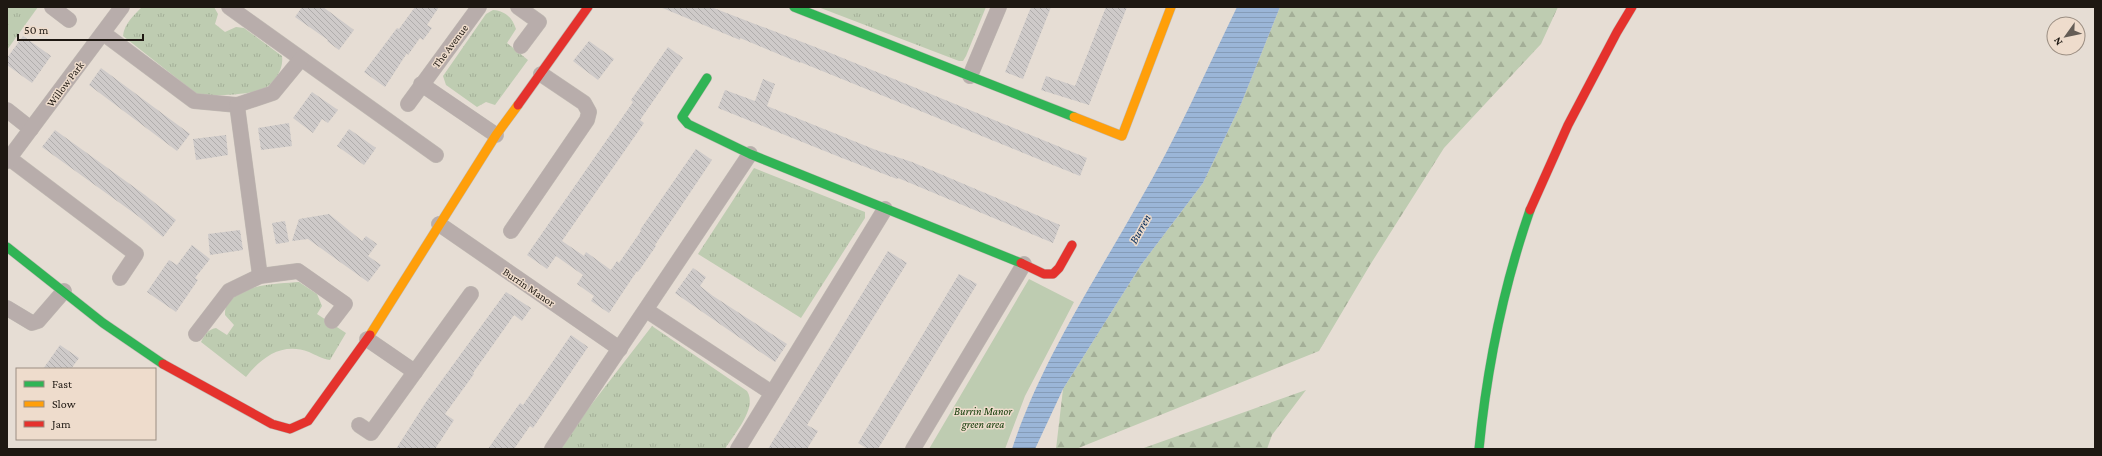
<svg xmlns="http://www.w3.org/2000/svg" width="2102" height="456" font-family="'Crimson Pro',serif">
	<defs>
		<pattern id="grass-tufts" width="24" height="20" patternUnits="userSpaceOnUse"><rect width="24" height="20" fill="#beccb1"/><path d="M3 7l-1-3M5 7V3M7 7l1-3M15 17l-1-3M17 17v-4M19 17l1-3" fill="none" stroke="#a3ae97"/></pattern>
		<pattern id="forest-firs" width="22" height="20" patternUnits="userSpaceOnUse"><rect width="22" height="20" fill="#beccb1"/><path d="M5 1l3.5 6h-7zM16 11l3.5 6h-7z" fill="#a3ae97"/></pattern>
		<pattern id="water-rules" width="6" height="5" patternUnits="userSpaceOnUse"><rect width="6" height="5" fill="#9bb6d8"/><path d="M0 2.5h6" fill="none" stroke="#859cb8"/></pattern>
		<pattern id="building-back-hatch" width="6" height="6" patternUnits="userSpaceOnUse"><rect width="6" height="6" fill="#cecac9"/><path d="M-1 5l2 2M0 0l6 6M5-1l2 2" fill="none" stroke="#b0adac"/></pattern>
	</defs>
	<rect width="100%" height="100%" fill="#e6ddd4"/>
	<g fill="url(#grass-tufts)">
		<polygon points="7,7 38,7 7,50"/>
		<path d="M142 7H214L218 14 215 24 225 32 236 27 244 28 282 56C284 69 274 86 260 90 246 95 213 96 198 95L123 36C124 24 134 15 142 7Z"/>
		<polygon points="818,7 986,7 966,56 963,61 959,61"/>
		<path d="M493 10C505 11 512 17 516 29L507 43 528 60 495 105 486 102 477 107 446 85 443 76 486 14Z"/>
		<polygon points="754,168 865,212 865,218 801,318 698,254"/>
		<path d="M299 282 317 294 322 306 317 314 346 333 330 360C322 359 316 355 309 352 282 342 262 357 246 377L201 342C205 334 207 330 216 328L227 335 234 325 225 315C224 284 277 284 299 282Z"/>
		<path d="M652 326 747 391C758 408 734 434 725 449H557Z"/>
	</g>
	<g fill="url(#forest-firs)">
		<polygon points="1280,7 1558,7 1541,44 1444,148 1370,265 1319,351 1076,449 1056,449 1063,389 1141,265 1203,183 1241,104"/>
		<polygon points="1306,390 1272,435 1267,449 1141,449"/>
	</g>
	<polygon fill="#beccb1" points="1029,279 1074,302 1025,396 1005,449 929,449"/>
	<path fill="url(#water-rules)" d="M1237 7H1280L1241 104 1203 183 1141 265 1063 389 1035 449H1012C1041 361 1094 282 1139 202 1176 139 1205 73 1237 7Z"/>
	<g fill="url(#building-back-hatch)">
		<polygon points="302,7 323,7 354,30 339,50 327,41 328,40 295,17"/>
		<polygon points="415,7 439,7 427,25 432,28 423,40 420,38 408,55 407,53 385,87 364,72 397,28 399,29"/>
		<polygon points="660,7 711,7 828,52 1087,158 1080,176 800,62 800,63 740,38 740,40"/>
		<polygon points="1031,7 1051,7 1023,79 1005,72"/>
		<polygon points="1106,7 1127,7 1089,105 1041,90 1046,76 1075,86"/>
		<polygon points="23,36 51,56 32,83 7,65 7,58"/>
		<polygon points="589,41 614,59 598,80 573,61"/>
		<polygon points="668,47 683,58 640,120 644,123 562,241 584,256 586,252 611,270 617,261 619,263 641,231 640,230 696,149 712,160 655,245 656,246 638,272 637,271 609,313 591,301 594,296 577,284 583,275 556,256 547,269 527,255 633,102 631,100"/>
		<polygon points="101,68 190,134 177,151 89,85"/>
		<polygon points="763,79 775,84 767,106 876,150 912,162 1060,225 1053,243 898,178 897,179 842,158 718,108 725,90 755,101"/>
		<polygon points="312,92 338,110 328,123 322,119 313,133 293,118"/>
		<polygon points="289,123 292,146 261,150 258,128"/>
		<polygon points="349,129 376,148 364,165 337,146"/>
		<polygon points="55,130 145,195 176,220 163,237 138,216 42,147"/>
		<polygon points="226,135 228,155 196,160 193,139"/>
		<polygon points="329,214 362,241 366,236 377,244 368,256 381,265 368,282 308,239 292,241 299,219"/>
		<polygon points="285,221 289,242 276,244 272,223"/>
		<polygon points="240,230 243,250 210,255 208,234"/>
		<polygon points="192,245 210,259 195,278 198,280 176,312 147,292 169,260 177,265"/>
		<polygon points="888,251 907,263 807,425 818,431 807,449 768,449"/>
		<polygon points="693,268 706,277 700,286 713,296 787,344 775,362 675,293"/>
		<polygon points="959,274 977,284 878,449 868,449 858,443"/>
		<polygon points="506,292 531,308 522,321 514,315 473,373 474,374 445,414 454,420 435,449 396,449 426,402"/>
		<polygon points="571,335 588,347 533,428 530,426 514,449 488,449 520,403 523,405"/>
		<polygon points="60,345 79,358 71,369 43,369"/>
	</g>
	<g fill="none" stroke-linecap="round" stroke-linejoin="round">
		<g stroke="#c0bab3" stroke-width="16">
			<g id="street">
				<polyline points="52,7 69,20"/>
				<polyline points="229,7 436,155"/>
				<polyline points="518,7 539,22 521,46"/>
				<polyline points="103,33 194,101 237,105 273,93 301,59"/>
				<polyline points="970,76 999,7"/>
				<polyline points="421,84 496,135"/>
				<polyline points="408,104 479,7"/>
				<polyline points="237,105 260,276"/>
				<polyline points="7,110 31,129"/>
				<polyline points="9,158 136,254 120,278"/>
				<polyline points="7,161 122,7"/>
				<polyline points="439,224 620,349"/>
				<polyline points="511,231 587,120 589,112 584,103 541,74"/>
				<polyline points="7,308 32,323 38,321 64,291"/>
				<polyline points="646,310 772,393"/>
				<polyline points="196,334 229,291 260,276 298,271 345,304 332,321"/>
				<polyline points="367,339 415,372"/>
				<polyline points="359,425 371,433 471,294"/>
				<polyline points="552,449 750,154"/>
				<polyline points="738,449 885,209"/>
				<polyline points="913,449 1024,264"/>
			</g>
		</g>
		<g stroke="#c0bab3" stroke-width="10">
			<g id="fast">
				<polyline points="794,7 1074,117"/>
				<polyline points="707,78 682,117 688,124 750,154 1021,263"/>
				<polyline points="7,247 103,323 163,364"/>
				<path d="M1479 449C1487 367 1503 288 1530 210"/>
			</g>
		</g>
		<g stroke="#c0bab3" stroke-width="10">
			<g id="slow">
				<polyline points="1074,117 1122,136 1171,7"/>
				<polyline points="370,335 496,135 518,105"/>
			</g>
		</g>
		<g stroke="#c0bab3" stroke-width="10">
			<g id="jam">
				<polyline points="518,105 588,7"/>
				<polyline points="1530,210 1568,125 1617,32 1632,7"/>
				<polyline points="1021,263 1044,274 1053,274 1059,268 1072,245"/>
				<polyline points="163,364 272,424 290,429 308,421 370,335"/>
			</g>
		</g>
		<use href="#street" stroke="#b8adab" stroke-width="15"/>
		<use href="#fast" stroke="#30b455" stroke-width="9"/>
		<use href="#slow" stroke="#ff9f0a" stroke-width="9"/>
		<use href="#jam" stroke="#e5322d" stroke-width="9"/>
	</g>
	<g text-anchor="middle" stroke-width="3" stroke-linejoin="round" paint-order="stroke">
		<g font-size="11" fill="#1e1812" stroke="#eedccc">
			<text transform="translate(450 46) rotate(-53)" y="4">The Avenue</text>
			<text transform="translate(65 84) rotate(-53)" y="4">Willow Park</text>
			<text transform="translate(529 287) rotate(34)" y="4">Burrin Manor</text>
		</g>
		<g font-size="11" font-style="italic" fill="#0b3600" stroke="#eedccc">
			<text x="983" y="415">Burrin Manor<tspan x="983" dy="13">green area</tspan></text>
		</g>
		<g font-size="12" font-style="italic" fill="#002857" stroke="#eedccc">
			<text transform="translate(1140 229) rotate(-61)" y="4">Burren</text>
		</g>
	</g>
	<rect width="2102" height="456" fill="none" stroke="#1e1812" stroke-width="16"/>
	<rect x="16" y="368" width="140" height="72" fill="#eedccc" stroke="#9b8e82"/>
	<rect x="24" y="381" width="20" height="6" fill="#30b455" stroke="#9b8e82"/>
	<text x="52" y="388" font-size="12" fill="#1e1812">Fast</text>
	<rect x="24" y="401" width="20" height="6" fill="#ff9f0a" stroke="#9b8e82"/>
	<text x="52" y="408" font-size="12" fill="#1e1812">Slow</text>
	<rect x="24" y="421" width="20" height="6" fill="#e5322d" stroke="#9b8e82"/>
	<text x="52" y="428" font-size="12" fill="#1e1812">Jam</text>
	<g transform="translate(2066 36) rotate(237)"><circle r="19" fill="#eedccc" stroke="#9b8e82"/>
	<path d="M0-3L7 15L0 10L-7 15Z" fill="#645d56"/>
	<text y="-6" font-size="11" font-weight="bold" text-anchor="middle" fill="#1e1812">N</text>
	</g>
	<path d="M18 34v6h125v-6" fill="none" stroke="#1e1812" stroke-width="2"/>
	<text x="24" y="34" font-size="12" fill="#1e1812" stroke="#eedccc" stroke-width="3" paint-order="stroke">50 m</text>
</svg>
